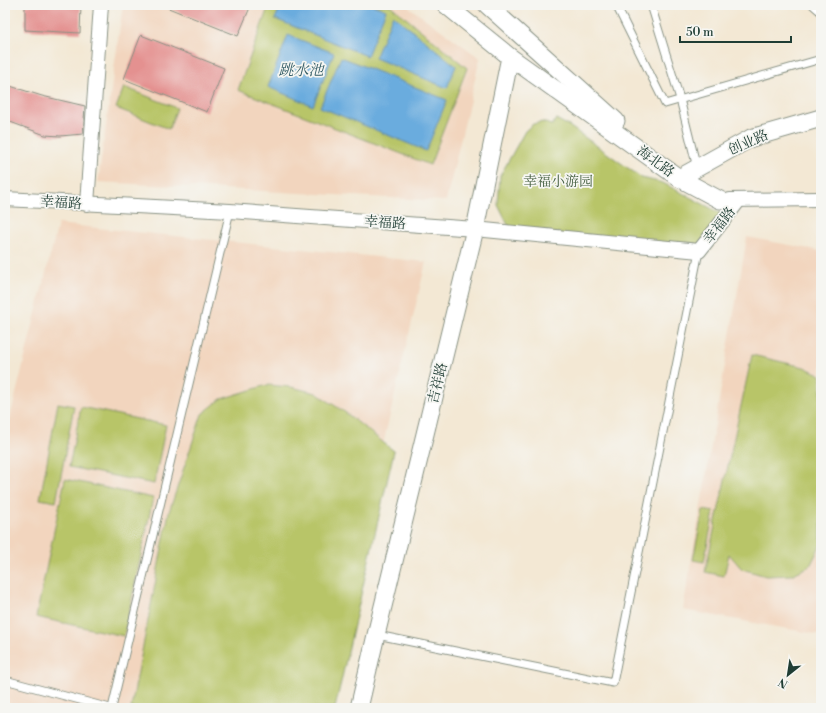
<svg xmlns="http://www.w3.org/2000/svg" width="826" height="713" font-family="'Libre Bodoni','Noto Serif SC',serif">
	<rect width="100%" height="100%" fill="#f6f6f2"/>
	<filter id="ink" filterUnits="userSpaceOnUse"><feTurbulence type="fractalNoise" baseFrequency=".025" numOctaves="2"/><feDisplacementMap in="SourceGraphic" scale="8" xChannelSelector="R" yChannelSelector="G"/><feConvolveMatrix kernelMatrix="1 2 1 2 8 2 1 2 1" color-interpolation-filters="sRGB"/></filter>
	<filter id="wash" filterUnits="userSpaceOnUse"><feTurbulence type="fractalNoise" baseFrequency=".012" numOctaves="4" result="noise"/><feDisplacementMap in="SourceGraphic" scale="16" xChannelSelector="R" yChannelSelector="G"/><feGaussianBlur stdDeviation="0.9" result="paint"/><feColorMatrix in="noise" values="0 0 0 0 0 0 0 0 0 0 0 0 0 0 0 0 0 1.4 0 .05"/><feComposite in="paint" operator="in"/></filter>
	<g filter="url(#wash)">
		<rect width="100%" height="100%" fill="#f3e8d4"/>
		<g fill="#f2d5be">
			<polygon points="123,5 406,5 480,58 446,201 98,182"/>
			<polygon points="58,224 426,262 321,708 5,708 5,438"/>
			<polygon points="747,237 821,251 821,635 683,610"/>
		</g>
		<g fill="#b8c567" stroke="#6c814e">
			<polygon points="269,5 390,5 467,68 430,165 238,90"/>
			<polygon points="124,87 177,108 169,129 116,108"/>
			<polygon points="556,119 569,126 642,178 663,183 722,214 698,248 510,229 498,205 500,176 525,131 533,124 543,122 552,125"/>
			<polygon points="752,355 804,367 821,375 821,544 810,566 791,575 766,576 742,569 729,554 724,576 705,572"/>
			<polygon points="267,385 291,387 316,393 346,413 394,451 335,708 131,708 169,512 202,414 221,399"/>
			<polygon points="58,403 74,406 56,502 40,499"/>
			<polygon points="81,407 166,425 154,484 69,467"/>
			<polygon points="65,479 153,498 124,636 36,617"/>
			<polygon points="703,510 714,512 704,562 693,560"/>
		</g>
		<g fill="#6aacde" stroke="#447489">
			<polygon points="281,5 373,5 386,10 367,56 275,19"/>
			<polygon points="393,15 456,66 447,88 375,58"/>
			<polygon points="288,35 334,53 313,106 268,87"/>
			<polygon points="341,57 447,100 426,151 320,107"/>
		</g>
		<g id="blocks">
			<g fill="#e49190">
				<polygon points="25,5 81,5 80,33 25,30"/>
				<polygon points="161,5 251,5 238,36"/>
				<polygon points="141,35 224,68 207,112 124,79"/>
				<polygon points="5,82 10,86 42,96 85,106 83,134 60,136 45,135 5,120"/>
			</g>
		</g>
	</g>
	<g filter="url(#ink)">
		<use href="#blocks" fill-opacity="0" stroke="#899284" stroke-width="1"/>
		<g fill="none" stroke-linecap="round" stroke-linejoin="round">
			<g stroke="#899284" stroke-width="9">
				<g id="service">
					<polyline points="616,5 665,104 821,59"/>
					<polyline points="651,5 680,99 697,168"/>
					<polyline points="813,5 821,12"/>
					<polyline points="377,635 613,683 699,251"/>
					<polyline points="5,680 110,708"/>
					<polyline points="112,708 230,211"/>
				</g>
			</g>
			<g stroke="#899284" stroke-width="16">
				<g id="minor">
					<polyline points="5,199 230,211 475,229 699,251 739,200"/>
					<polyline points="730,200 821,199"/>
					<polyline points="87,204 101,5"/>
				</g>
			</g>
			<g stroke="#899284" stroke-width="19">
				<g id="tertiary">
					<polyline points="446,5 510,57 679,178 720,200"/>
					<polyline points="487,5 616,121"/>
					<polyline points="679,178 751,138 821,118"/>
					<polyline points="359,708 376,635 475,229 510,57"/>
				</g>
			</g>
			<use href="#service" stroke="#fff" stroke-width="7"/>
			<use href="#minor" stroke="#fff" stroke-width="14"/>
			<use href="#tertiary" stroke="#fff" stroke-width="17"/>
		</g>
	</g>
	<g text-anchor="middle" stroke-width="3.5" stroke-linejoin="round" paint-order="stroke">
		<g font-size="14" fill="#1f3d34" stroke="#f6f6f2">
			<text transform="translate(748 142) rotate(-24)" y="5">创业路</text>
			<text transform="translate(656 161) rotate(36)" y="5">海北路</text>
			<text transform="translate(61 202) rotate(4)" y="5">幸福路</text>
			<text transform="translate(385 222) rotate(4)" y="5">幸福路</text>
			<text transform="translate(719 225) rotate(-52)" y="5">幸福路</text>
			<text transform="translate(437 383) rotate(-76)" y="5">吉祥路</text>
		</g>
		<g font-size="14" fill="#455f41" stroke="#f6f6f2">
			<text x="558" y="186">幸福小游园</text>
		</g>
		<g font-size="15" font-style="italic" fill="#365e67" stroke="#f6f6f2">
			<text x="301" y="75">跳水池</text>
		</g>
	</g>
	<rect width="826" height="713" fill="none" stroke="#f6f6f2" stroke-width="20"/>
	<g transform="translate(788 675) rotate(210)" stroke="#f6f6f2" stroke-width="3" paint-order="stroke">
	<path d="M0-3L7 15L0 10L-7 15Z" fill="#1f3d34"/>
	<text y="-6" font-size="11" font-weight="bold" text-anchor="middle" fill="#1f3d34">N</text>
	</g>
	<path d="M680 36v6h111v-6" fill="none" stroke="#1f3d34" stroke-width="2"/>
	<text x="686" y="36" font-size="12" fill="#1f3d34" stroke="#f6f6f2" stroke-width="3" paint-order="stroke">50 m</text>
</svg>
